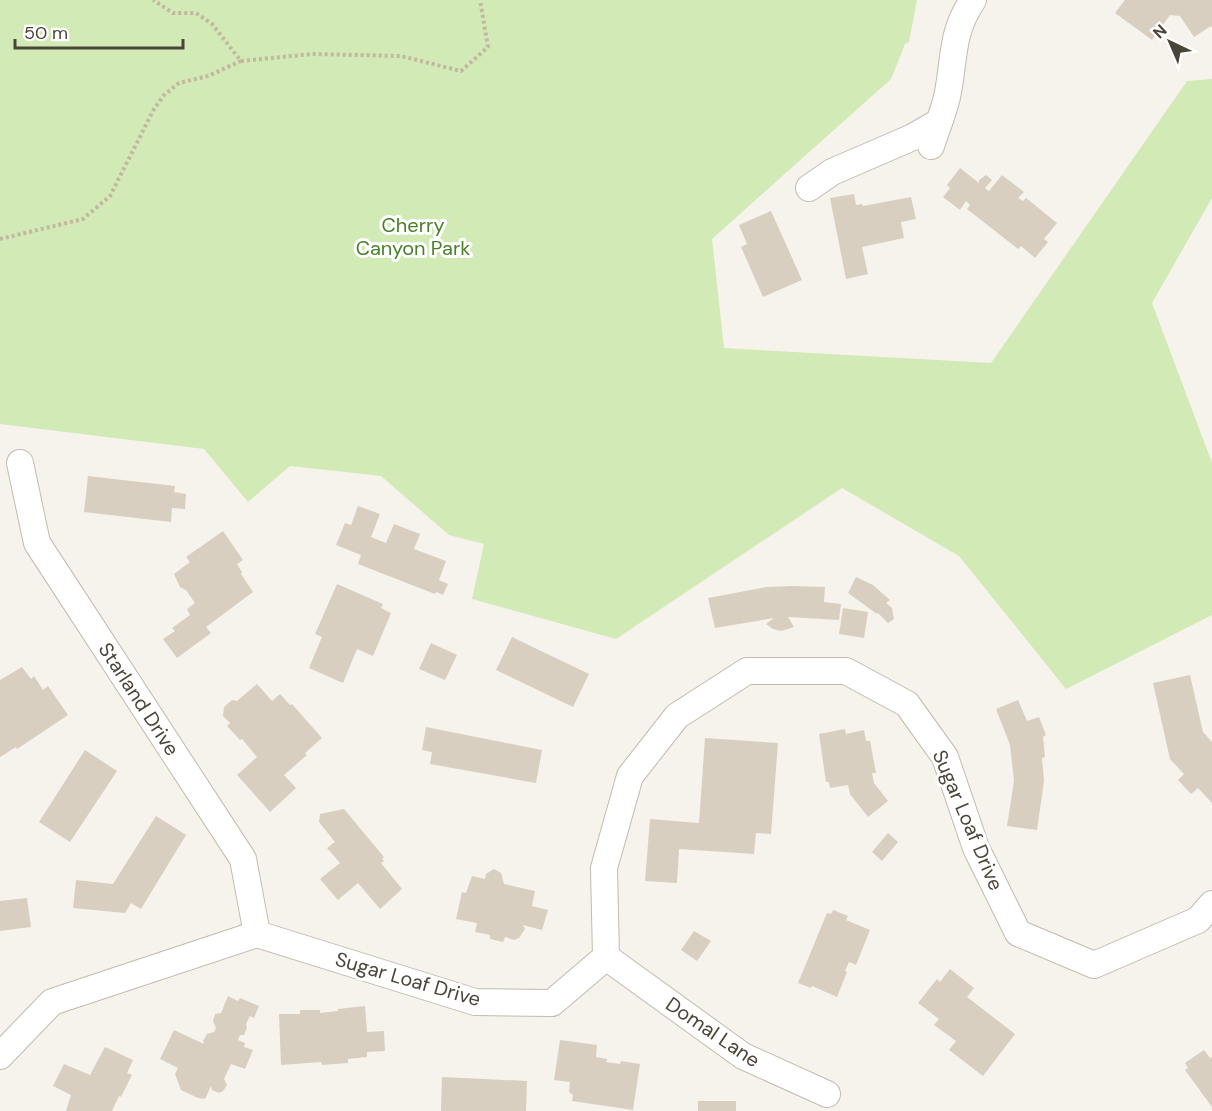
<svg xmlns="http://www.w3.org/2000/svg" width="1212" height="1111" font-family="'DM Sans',sans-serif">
	<rect width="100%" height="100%" fill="#f6f3ec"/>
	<polygon fill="#d2eab5" points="0,0 917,0 909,42 905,44 891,79 712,239 724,348 991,363 1187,81 1212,79 1212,198 1152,303 1212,463 1212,615 1066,689 959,556 842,488 616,639 472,599 484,544 449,535 381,476 290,466 248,502 204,449 0,424"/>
	<g fill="#d8cfc1">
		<polygon points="1125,0 1212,0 1212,28 1211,26 1194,37 1180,16 1170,15 1152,40 1115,13"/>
		<polygon points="960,168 979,183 979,180 986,175 992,180 985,188 989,191 1002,175 1024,192 1018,198 1023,201 1026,198 1057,223 1044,239 1048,242 1035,258 1021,246 1018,249 967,209 970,205 966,201 960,210 943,197 950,188 947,185"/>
		<polygon points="854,194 856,205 862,204 863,206 911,197 916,219 901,222 904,238 862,247 868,274 846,279 830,198"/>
		<polygon points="771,211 802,280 763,297 741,247 747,244 739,225"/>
		<polygon points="88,476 175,486 174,492 186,494 185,509 172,508 171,522 84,512"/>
		<polygon points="358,506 380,514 371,537 386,543 394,524 420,534 414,549 446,561 439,580 448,584 443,595 436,592 435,594 358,564 361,555 336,545 345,523 351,525"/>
		<polygon points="223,531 243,560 237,564 242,572 241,574 253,592 206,627 211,633 177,658 163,639 175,631 172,628 190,615 187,609 195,603 186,590 180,587 174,574 190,562 186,557"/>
		<polygon points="856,577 873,585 890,600 886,603 892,608 894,619 888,623 878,613 877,614 848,593"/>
		<polygon points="337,584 383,604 381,608 391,613 373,656 357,649 343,683 309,668 322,637 315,634"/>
		<polygon points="792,586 825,587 824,602 841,604 839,620 788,617 794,627 781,631 773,629 766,624 774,618 715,628 708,598 766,587"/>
		<polygon points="843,608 868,612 864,638 839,634"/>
		<polygon points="512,637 589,674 573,707 496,670"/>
		<polygon points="431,643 457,655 445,680 419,669"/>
		<polygon points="22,667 31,679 34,676 43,690 48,686 68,715 17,749 16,747 0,757 0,680"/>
		<polygon points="1190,675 1203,732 1212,742 1212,803 1198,788 1191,794 1178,780 1184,774 1170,759 1153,683"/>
		<polygon points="257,684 272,701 280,694 290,705 292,704 322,738 305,753 307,755 284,775 296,788 270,812 237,775 257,757 242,739 240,740 227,726 230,723 223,716 224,707 232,700 237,701"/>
		<polygon points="1018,700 1027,721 1039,717 1046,735 1043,737 1045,757 1042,758 1044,781 1037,830 1007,826 1014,781 1010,745 996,709"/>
		<polygon points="426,727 542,750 536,783 430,764 432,752 422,750"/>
		<polygon points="845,729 846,734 864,730 866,741 870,741 876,773 872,773 874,783 888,801 868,817 850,794 848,785 830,788 829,782 826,782 819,734"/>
		<polygon points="705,738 778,743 771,834 756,833 754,854 679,849 677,883 645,881 650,819 699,823"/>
		<polygon points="85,750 117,771 70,842 39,822"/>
		<polygon points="344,809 384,857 382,859 384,861 381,863 402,889 380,909 358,883 338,900 320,879 340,863 327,848 335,842 319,822 320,814"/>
		<polygon points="156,816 186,835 141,909 131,903 125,913 73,908 76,880 113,884"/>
		<polygon points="888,833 898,842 882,861 872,852"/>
		<polygon points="494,869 501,873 504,884 535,891 532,906 548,910 542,930 523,925 525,929 519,938 514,940 505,937 503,942 490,939 490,935 475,932 477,923 456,919 462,892 466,893 472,876 485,879 486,874"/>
		<polygon points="27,898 31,927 0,931 0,901"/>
		<polygon points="833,910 848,916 846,920 870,930 856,965 849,962 845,971 847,972 837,997 812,986 811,988 798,983 827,913 831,914"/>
		<polygon points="694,931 711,941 697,961 681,950"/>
		<polygon points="950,969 974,988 967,997 1015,1034 983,1076 949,1050 956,1041 934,1025 939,1019 918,1003 937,979 940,982"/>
		<polygon points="228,996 238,1001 240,998 259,1006 254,1018 250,1016 246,1024 247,1028 244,1035 240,1035 238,1040 245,1043 244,1047 253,1050 245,1069 231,1064 224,1079 227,1085 223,1091 219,1093 212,1090 211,1086 205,1099 198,1098 181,1090 175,1074 178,1068 160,1059 174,1030 204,1044 203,1041 207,1034 214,1032 216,1028 213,1021 215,1014 221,1013"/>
		<polygon points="365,1006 367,1032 384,1031 385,1051 367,1052 367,1057 348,1059 348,1063 322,1065 321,1062 281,1065 279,1014 300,1014 300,1010 320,1010 320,1013 338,1011 338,1009"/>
		<polygon points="560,1040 597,1045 596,1057 607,1059 606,1062 620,1064 621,1061 640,1064 633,1110 572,1101 573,1095 569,1092 570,1082 554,1080"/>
		<polygon points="105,1047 133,1060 127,1073 132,1075 121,1097 119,1096 112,1111 66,1111 71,1095 53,1086 64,1064 90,1075"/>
		<polygon points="1204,1050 1210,1058 1212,1057 1212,1107 1185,1070 1188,1068 1185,1063"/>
		<polygon points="442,1077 527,1081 526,1111 441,1111"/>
		<rect x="698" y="1101" width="38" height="10"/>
	</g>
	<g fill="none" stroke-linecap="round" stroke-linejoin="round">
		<g stroke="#c2bbae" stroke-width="28">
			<g id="minor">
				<path d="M931 146C936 130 943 114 947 97 955 60 950 34 973 0"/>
				<polyline points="809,188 832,172 913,137 939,122"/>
				<polyline points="20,463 37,543 243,859 257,934"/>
				<polyline points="606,957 604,868 630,776 677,716 747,671 846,671 907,704 945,757 976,848 1018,933 1094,965 1198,920 1212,904"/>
				<polyline points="606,957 743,1056 827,1094"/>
				<polyline points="0,1056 52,1002 257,934 475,1002 552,1003 606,957"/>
			</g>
		</g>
		<g stroke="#c4b79f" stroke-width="4" stroke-dasharray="3 3" stroke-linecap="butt">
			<polyline points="241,61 312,54 401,56 461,71 488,47 480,0"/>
			<polyline points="0,239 83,219 110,196 154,109 164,95 179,83 208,76 241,61 212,24 196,13 173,13 153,0"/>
		</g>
		<use href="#minor" stroke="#fff" stroke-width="26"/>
	</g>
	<g text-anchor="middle" stroke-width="6" stroke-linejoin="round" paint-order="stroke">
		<g font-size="20" fill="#4a7f2a" stroke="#fff">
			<text x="413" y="232">Cherry<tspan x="413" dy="23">Canyon Park</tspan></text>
		</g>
		<g font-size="20" fill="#4b4439" stroke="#fff">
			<text transform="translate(139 699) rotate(57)" y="7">Starland Drive</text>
			<text transform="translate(968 820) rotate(67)" y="7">Sugar Loaf Drive</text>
			<text transform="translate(408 979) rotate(16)" y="7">Sugar Loaf Drive</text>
			<text transform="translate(713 1032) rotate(34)" y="7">Domal Lane</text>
		</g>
	</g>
	<g transform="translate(1170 42) rotate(316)" stroke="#ffffff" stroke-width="4.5" paint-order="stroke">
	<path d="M0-4.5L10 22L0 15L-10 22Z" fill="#4b4439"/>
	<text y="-9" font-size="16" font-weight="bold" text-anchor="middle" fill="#4b4439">N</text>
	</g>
	<path d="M15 39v9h168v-9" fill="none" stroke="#4b4439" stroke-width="3"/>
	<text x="24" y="39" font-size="18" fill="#4b4439" stroke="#ffffff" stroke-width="4.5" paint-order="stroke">50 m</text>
</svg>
